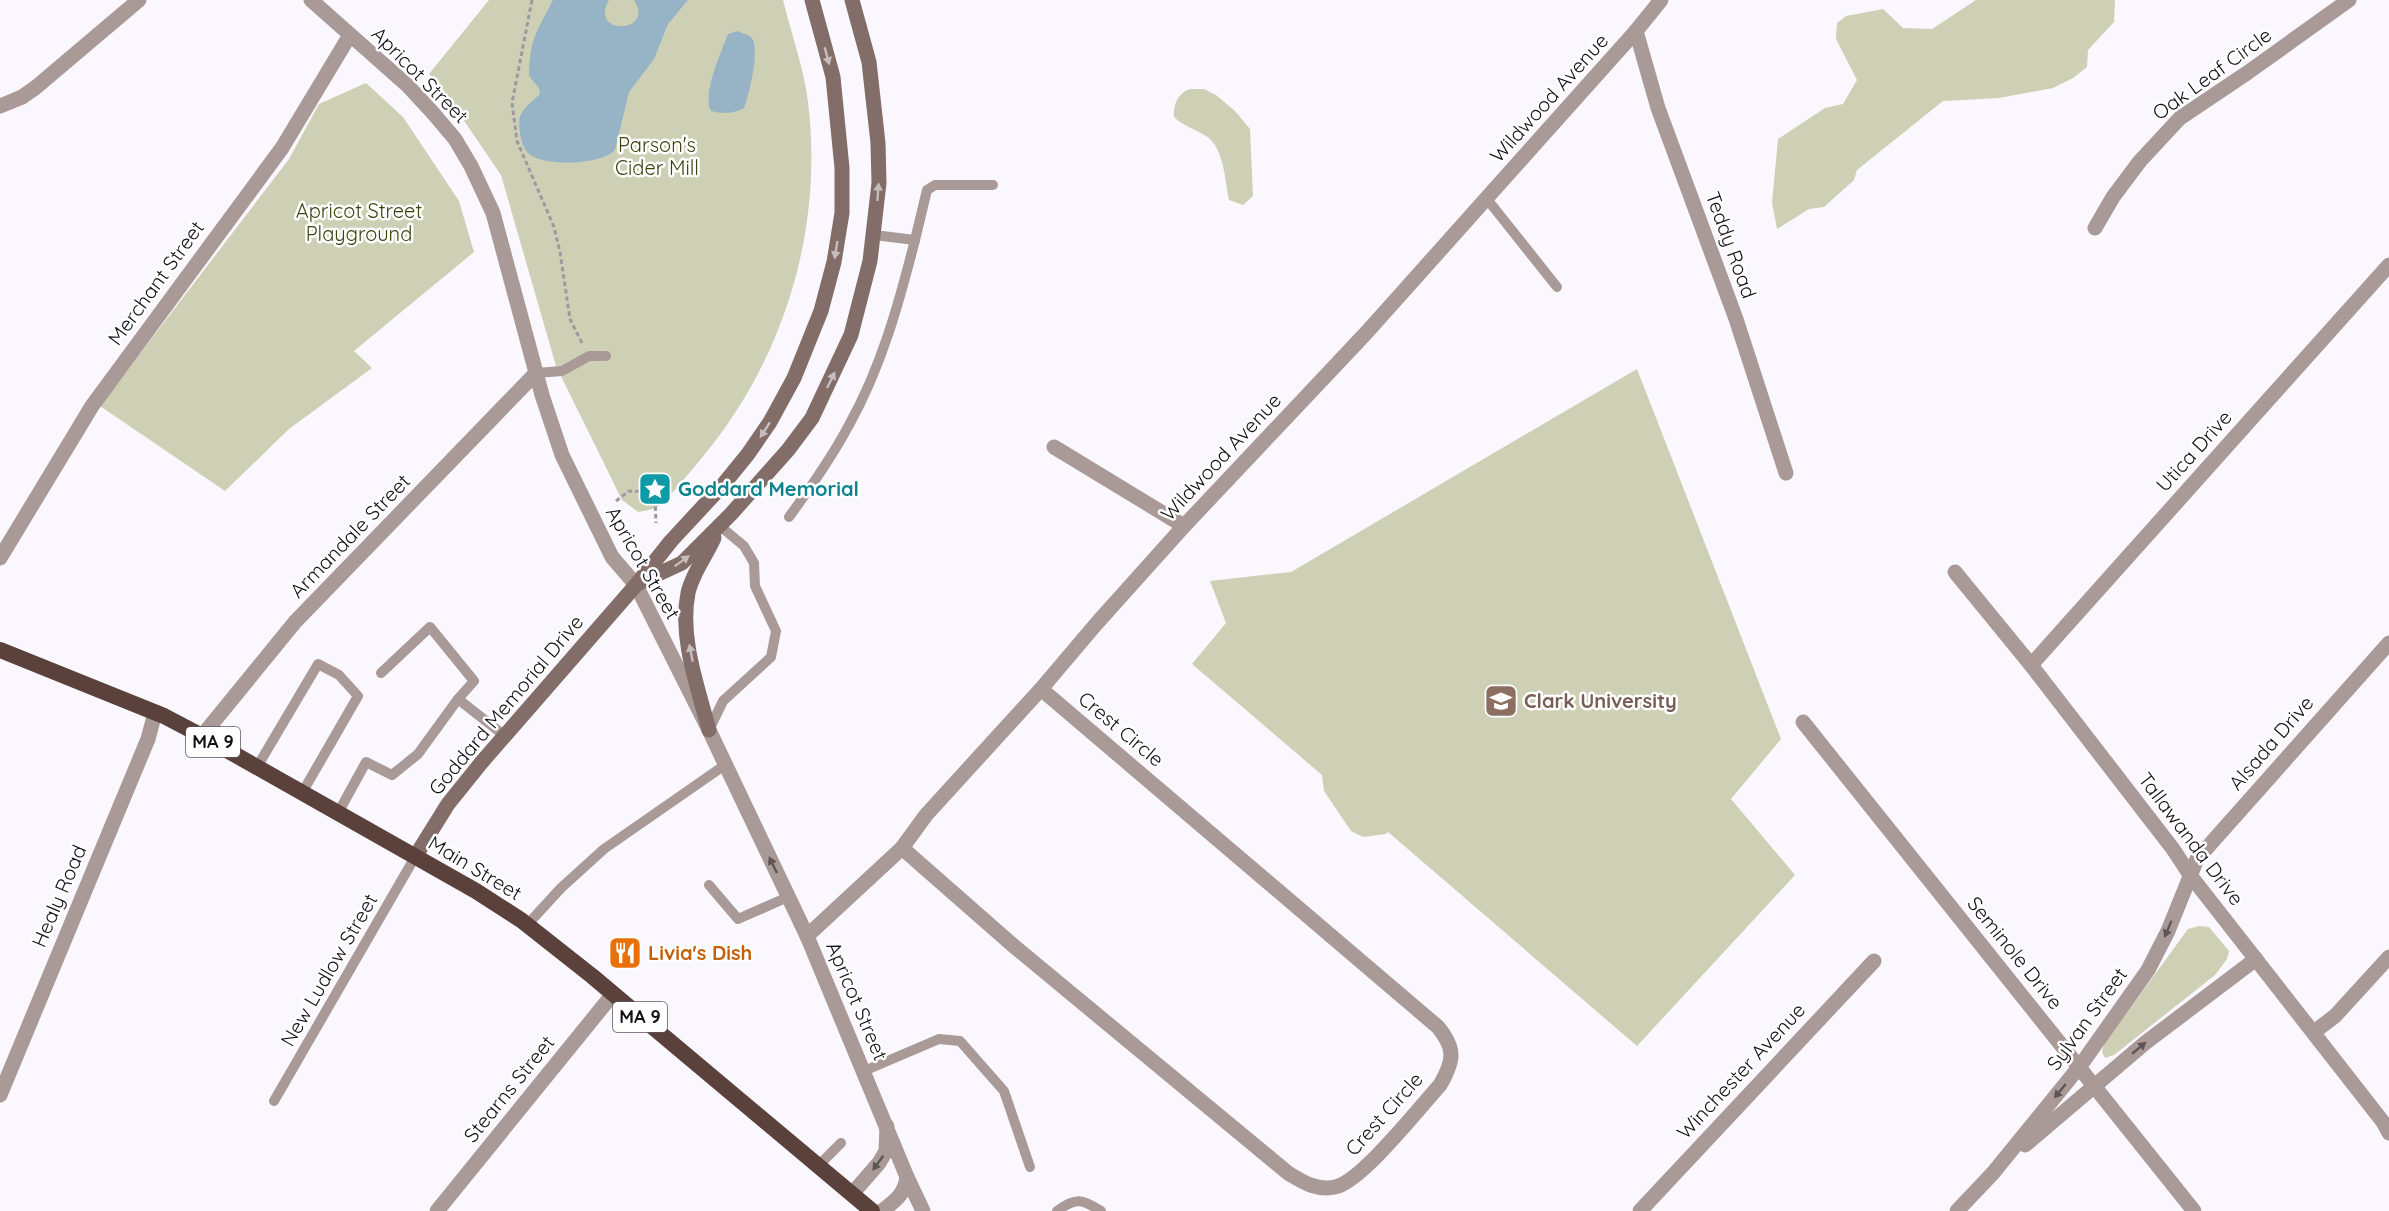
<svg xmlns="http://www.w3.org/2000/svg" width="2389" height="1211" font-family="Quicksand,sans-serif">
	<rect width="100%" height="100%" fill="#fbf7fe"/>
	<g fill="#cdd0b5">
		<path d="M489 0H783C791 33 804 68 808 102 823 223 788 347 713 444 704 455 666 503 656 508 650 510 644 511 638 512L622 500 556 366 501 175 437 81 429 74Z"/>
		<polygon points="1976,0 2115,0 2114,22 2088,50 2087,67 2073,78 2053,88 1999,98 1943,101 1857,170 1854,180 1824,207 1809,209 1777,229 1772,203 1778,139 1825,108 1843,104 1857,80 1836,39 1837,23 1846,16 1883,9 1903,28 1932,29"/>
		<polygon points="366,83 403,117 459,201 474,252 354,351 372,368 289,429 225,491 100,406 289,159 319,104"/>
		<path d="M1190 89H1204L1216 95 1235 111 1250 129 1253 196 1243 205 1229 200C1225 181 1224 147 1206 136 1195 129 1183 126 1174 117 1173 104 1178 93 1190 89Z"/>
		<polygon points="1637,369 1781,739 1731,799 1795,875 1637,1046 1388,832 1386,834 1363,837 1351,831 1324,791 1322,775 1192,664 1226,623 1210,581 1291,572"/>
		<polygon points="2199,926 2209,927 2229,951 2227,959 2215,975 2114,1055 2105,1058 2102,1052 2104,1044 2188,929"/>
	</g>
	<g fill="#96b4c5">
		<path d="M553 0H609C588 36 656 34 634 0H688L668 24 654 59 629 92 615 150C601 165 545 167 529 154 524 150 521 140 520 133 519 126 518 117 523 111 527 105 534 100 540 94L539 88 529 76C529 40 537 31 553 0Z"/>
		<path d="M737 31C741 33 747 34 751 37 761 47 749 95 744 108 733 114 723 114 711 111 702 93 721 53 728 34Z"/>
	</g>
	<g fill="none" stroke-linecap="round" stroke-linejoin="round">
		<g stroke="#9d999f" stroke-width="3" stroke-dasharray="4.5 3" stroke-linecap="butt">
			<polyline points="532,0 512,103 517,141 554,227 560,252 570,319 582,343"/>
			<circle cx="654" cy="489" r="9"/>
			<polyline points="655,499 656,523"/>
			<polyline points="616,501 629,491 646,492"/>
		</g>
		<g stroke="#a99a97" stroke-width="10">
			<polyline points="1487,199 1557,287"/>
			<polyline points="874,235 915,240 927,190 935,185 993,185"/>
			<polyline points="536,373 562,371 589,356 606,356"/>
			<path d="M789 517C811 487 832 457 849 425 881 368 899 303 915 240"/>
			<polyline points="381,673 430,627 474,681 458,699 505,736"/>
			<polyline points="709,730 723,701 771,657 776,631 755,586 754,563 744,546 720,526"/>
			<polyline points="257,767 318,664 339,675 358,696 302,793"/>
			<polyline points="338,813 366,762 392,775 418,754 458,699"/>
			<polyline points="709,885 738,919 788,897"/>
			<polyline points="527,925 561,888 604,849 725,765"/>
			<polyline points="864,1071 939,1039 960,1041 1004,1091 1030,1167"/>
			<polyline points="274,1101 415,857"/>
			<polyline points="818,1166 841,1143"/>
			<path d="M1057 1211C1076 1197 1082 1199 1101 1211"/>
		</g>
		<g stroke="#a99a97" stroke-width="15">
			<polyline points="311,0 408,86 433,113 455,139 471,166 493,213 542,395 562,455 612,557 636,585"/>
			<polyline points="1636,31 1658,108 1736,319 1786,473"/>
			<polyline points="0,106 22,97 35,88 139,0"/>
			<polyline points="2095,228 2113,197 2140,161 2180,118 2247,73 2349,0"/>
			<polyline points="1054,447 1184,526"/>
			<polyline points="0,558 92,406 282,148 350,35"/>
			<polyline points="1955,572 2031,665 2173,849 2190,875 2383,1122 2389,1133"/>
			<polyline points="2031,665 2389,265"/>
			<polyline points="1803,722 2194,1211"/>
			<polyline points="202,736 295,622 536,373"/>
			<path d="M902 848 1015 947 1288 1173C1303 1182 1316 1191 1335 1187 1361 1182 1420 1107 1440 1085 1454 1061 1456 1049 1438 1027L1041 689"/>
			<polyline points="807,936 902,848 926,815 1041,689 1097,623 1184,526 1367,332 1636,31 1661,0"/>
			<polyline points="2314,1032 2335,1016 2389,957"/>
			<polyline points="0,1095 148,739 155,713"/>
			<polyline points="2025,1145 2145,1043 2256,959"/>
			<polyline points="852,1194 879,1163 886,1151 887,1126"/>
			<polyline points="437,1211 613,994"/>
			<polyline points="1640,1211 1874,961"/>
			<polyline points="1957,1211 1993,1173 2080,1066 2148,970 2168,931 2197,859 2389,643"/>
		</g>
		<g stroke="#a99a97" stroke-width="15">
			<polyline points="636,585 709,730 807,936 907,1177 923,1211"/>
			<path d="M882 1211C895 1201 905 1194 907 1177"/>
		</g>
		<g stroke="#826d69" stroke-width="15">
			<polyline points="639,583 682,563 731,514 788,450 812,418 851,335 870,261 879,183 878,143 869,62 852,0"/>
			<path d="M709 730C698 688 679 637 688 593 692 574 706 556 714 538"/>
			<polyline points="415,857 448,804 481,763 636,585 671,541 722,486 748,454 770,422 794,378 821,311 834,262 842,213 842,168 833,77 812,0"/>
		</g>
		<polyline stroke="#5a413b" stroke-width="16" points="0,650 164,716 202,736 476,891 521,920 592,976 872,1211"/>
	</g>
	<defs><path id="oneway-solid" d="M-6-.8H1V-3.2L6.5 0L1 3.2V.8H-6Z" transform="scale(1.5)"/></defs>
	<g fill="#c7bdbc">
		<use href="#oneway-solid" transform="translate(827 56) rotate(75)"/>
		<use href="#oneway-solid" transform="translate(878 192) rotate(-86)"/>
		<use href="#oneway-solid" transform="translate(836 250) rotate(99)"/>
		<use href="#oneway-solid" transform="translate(831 380) rotate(-64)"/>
		<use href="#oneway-solid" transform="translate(765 430) rotate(123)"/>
		<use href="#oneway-solid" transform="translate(682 561) rotate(-36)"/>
		<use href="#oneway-solid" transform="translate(691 653) rotate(-101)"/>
	</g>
	<g fill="#5e5556">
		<use href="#oneway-solid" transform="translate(773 865) rotate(-116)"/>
		<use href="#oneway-solid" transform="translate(2168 929) rotate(113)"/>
		<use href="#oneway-solid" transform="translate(2139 1048) rotate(-40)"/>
		<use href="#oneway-solid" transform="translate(2060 1091) rotate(129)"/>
		<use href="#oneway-solid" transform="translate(878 1163) rotate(126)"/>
	</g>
	<defs>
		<g id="sight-square" transform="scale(1.725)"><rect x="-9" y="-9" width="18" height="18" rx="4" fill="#0f9aa8" stroke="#fff"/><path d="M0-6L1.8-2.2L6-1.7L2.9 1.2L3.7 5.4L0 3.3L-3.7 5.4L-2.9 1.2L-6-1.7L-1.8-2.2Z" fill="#fff"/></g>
		<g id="university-square" transform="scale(1.725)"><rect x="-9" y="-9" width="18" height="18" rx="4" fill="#8d6e63" stroke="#fff"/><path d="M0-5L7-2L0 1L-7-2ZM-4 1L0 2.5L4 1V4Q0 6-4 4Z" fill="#fff"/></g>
		<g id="restaurant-square" transform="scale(1.725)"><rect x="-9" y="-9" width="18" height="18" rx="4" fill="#e8710a" stroke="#fff"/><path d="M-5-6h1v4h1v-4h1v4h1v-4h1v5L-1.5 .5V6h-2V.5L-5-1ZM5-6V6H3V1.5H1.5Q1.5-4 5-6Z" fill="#fff"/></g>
	</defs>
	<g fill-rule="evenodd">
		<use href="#sight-square" x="655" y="489"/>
		<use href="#university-square" x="1501" y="701"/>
		<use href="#restaurant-square" x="625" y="953"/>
	</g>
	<g text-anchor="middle" stroke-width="5" stroke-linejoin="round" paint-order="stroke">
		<g fill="#fff" stroke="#5a585c" stroke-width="1.5">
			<rect x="186" y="727" width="54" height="30" rx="4.5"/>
			<rect x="613" y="1002" width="54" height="30" rx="4.5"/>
		</g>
		<g font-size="18" font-weight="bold" fill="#141016">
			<text x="213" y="748">MA 9</text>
			<text x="640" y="1023">MA 9</text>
		</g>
		<g font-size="20" fill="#141016" stroke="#fff">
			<text transform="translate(2212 74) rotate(-36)" y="7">Oak Leaf Circle</text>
			<text transform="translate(420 75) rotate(45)" y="7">Apricot Street</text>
			<text transform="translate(1549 98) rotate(-48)" y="7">Wildwood Avenue</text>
			<text transform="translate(1731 245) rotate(70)" y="7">Teddy Road</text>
			<text transform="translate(156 283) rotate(-54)" y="7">Merchant Street</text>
			<text transform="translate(2194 451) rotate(-48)" y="7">Utica Drive</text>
			<text transform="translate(1221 457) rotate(-47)" y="7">Wildwood Avenue</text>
			<text transform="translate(350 536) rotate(-46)" y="7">Armandale Street</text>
			<text transform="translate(643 563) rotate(60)" y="7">Apricot Street</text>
			<text transform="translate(506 705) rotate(-50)" y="7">Goddard Memorial Drive</text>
			<text transform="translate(1121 729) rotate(40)" y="7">Crest Circle</text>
			<text transform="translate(2271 743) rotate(-49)" y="7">Alsada Drive</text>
			<text transform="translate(2191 839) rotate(53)" y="7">Tallawanda Drive</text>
			<text transform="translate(475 868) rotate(31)" y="7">Main Street</text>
			<text transform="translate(59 896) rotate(-67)" y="7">Healy Road</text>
			<text transform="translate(2015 953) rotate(51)" y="7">Seminole Drive</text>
			<text transform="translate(329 970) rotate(-60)" y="7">New Ludlow Street</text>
			<text transform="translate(857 1001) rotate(67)" y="7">Apricot Street</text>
			<text transform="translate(2087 1019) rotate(-54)" y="7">Sylvan Street</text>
			<text transform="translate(1741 1071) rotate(-47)" y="7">Winchester Avenue</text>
			<text transform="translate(509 1089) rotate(-51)" y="7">Stearns Street</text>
			<text transform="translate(1384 1114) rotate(-48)" y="7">Crest Circle</text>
		</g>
		<g font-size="20" fill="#3e400d" stroke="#fff">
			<text x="657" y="152">Parson's<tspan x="657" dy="23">Cider Mill</tspan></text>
			<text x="359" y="218">Apricot Street<tspan x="359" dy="23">Playground</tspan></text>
		</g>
		<g font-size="20" font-weight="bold" fill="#0d838f" stroke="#fff" text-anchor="start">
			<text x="678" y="496">Goddard Memorial</text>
		</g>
		<g font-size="20" font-weight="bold" fill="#785e54" stroke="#fff" text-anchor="start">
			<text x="1524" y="708">Clark University</text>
		</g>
		<g font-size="20" font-weight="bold" fill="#c56008" stroke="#fff" text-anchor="start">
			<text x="648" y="960">Livia's Dish</text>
		</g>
	</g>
</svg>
